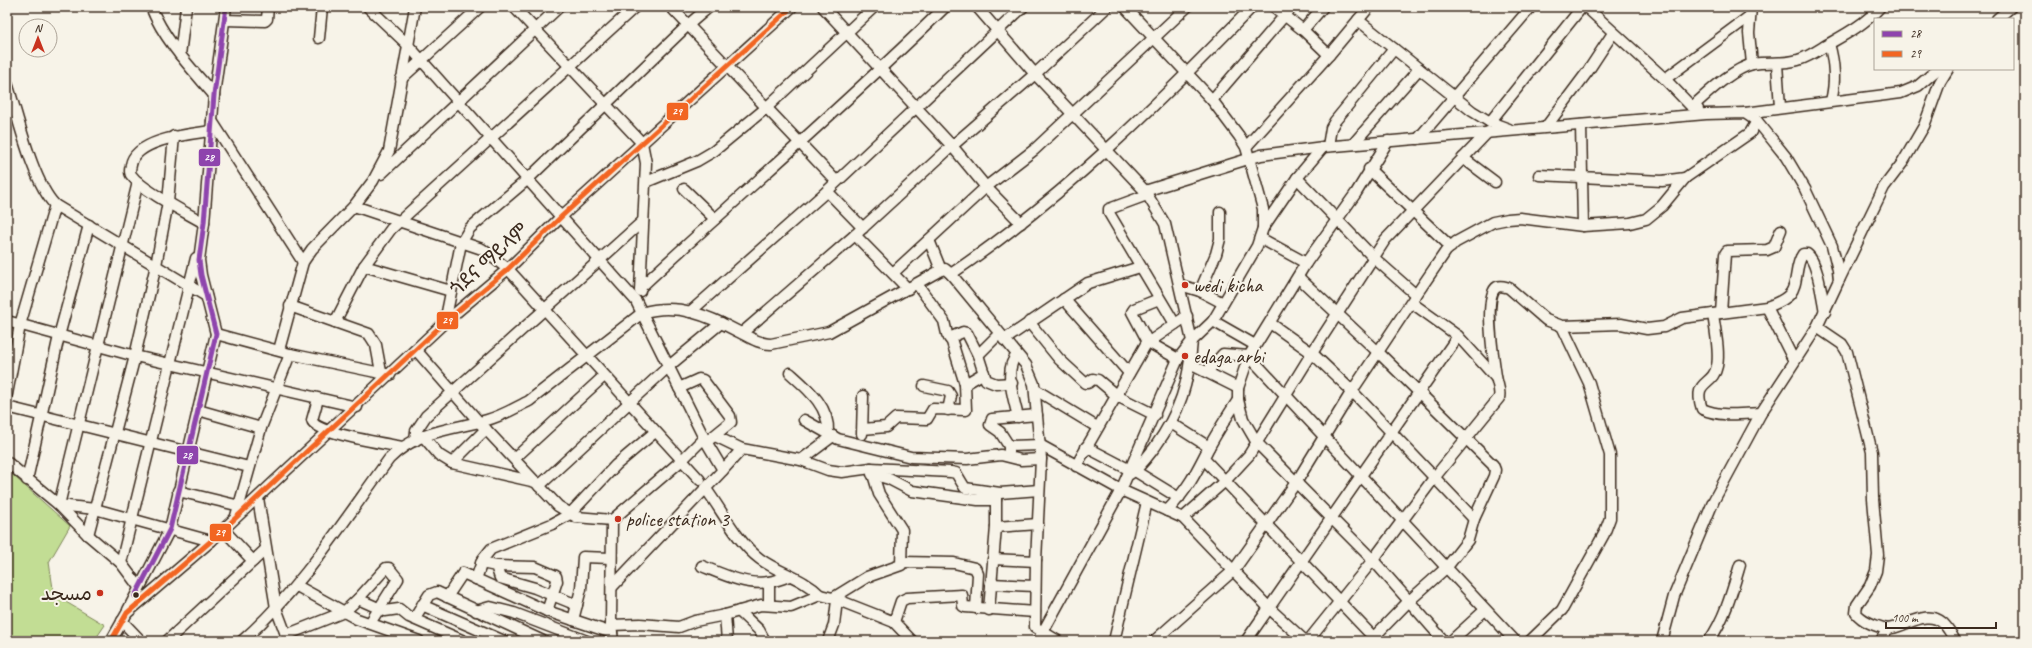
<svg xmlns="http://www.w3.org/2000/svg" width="2032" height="648" font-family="Caveat,'Playpen Sans Arabic','Noto Sans Ethiopic',sans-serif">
	<rect width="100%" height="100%" fill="#f7f3e8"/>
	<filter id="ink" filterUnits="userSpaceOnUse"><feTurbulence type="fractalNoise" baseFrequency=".025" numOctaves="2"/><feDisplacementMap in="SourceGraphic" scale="8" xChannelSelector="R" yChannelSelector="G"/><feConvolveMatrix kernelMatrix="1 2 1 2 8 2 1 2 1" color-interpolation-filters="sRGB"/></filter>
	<g filter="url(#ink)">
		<polygon fill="#c2dd94" stroke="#7e8459" points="7,470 70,526 49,562 54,595 105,625 94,641 7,641"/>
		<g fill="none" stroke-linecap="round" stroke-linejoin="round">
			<g stroke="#3b2a1e" stroke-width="13">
				<g id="minor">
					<path d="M151 7C164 40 191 68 214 95"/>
					<polyline points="368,7 407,44 636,301 704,438 723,470 612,587"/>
					<polyline points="514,7 642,143 646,163 640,291"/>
					<polyline points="671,7 836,181"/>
					<polyline points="823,7 952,146 986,187 1021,223"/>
					<polyline points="977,7 1035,74 1145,191 1165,224 1192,341 1178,359 1121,490 1038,641"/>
					<path d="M1125 7 1212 100 1239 136 1246 147 1263 209V228L1257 246 1213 321 1192 341C1189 383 1180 412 1155 447 1148 456 1140 468 1130 474"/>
					<polyline points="1274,7 1303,30 1329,55"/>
					<polyline points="1586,7 1665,79 1690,105 1698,109"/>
					<polyline points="1751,7 1749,33 1752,64"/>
					<polyline points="1997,19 2011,7"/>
					<polyline points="225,20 265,21 267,19 268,7"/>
					<polyline points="1358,20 1472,111 1490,122 1509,129"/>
					<polyline points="1303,30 1323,7"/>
					<polyline points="319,38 322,7"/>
					<path d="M1829 44C1835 64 1836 81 1831 101"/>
					<polyline points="180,55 186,7"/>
					<polyline points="1777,64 1780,107"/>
					<polyline points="401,79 480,7"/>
					<polyline points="1665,79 1750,16"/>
					<path d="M7 83C18 116 32 181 55 205L206 296"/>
					<polyline points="1212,100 1292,7"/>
					<path d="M1693 106C1708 93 1732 69 1753 64 1767 61 1782 65 1798 60 1808 57 1817 51 1825 46 1846 34 1864 25 1880 7"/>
					<polyline points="1745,113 1901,93 1918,86 1938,69"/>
					<polyline points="212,121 303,262"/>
					<polyline points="1490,122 1582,7"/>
					<polyline points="1581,125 1583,226"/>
					<polyline points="1546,127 1588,71 1613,33"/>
					<polyline points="1418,139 1531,7"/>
					<polyline points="1353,144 1419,69"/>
					<polyline points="1328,146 1331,128 1335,121 1394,49"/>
					<polyline points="1246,147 1329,55 1369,7"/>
					<polyline points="1463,158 1495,182"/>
					<polyline points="1369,169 1451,247"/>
					<polyline points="381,174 559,7"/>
					<polyline points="1539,175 1662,181 1685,178"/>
					<polyline points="1297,178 1373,257 1416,295"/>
					<polyline points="138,182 59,505 95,509 211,541"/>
					<polyline points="646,182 697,161 714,151 766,108 874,7"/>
					<polyline points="684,189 715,219"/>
					<polyline points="827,191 863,228"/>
					<polyline points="1145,191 1261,155 1323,147 1706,114 1745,113 1757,121 1770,137 1786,157 1805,189 1832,246 1838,270 1839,280 1817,327 1761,413 1714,500 1674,596 1662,641"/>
					<polyline points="1147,195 1109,209 1109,213 1175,324"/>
					<polyline points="354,206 482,249 508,269 700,480"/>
					<path d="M204 223C187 213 143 191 132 176 129 173 130 169 131 165 135 139 191 134 211 131"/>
					<polyline points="1263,228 1297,178 1323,147"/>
					<polyline points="855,235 908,289"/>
					<polyline points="1260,238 1306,263"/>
					<polyline points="929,240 941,270"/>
					<polyline points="364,266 451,291"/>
					<polyline points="893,273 986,187 1034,150 1187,7"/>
					<path d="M951 274C1062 199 1159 103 1252 7"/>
					<polyline points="1298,277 1378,352 1493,465 1495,470 1494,476 1474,519 1468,540 1447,567 1408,602 1370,641"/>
					<polyline points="1839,280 1884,187 1903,162 1924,126 1940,82 1948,69"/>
					<polyline points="1180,285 1200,291 1223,303"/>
					<path d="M641 287C742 193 846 104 945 7"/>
					<polyline points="1200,291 1216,254 1220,239 1220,212"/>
					<polyline points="1064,299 1129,373"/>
					<polyline points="1159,299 1134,309 1132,312 1148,342 1178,359"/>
					<polyline points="1412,303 1458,336 1496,378"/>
					<polyline points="290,306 369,334 376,345 381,372"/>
					<polyline points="1767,307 1794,361"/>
					<polyline points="690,312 827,191 1023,7"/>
					<polyline points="1721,313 1725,254 1727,251 1767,250 1774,247 1781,230"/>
					<path d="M1713 314C1715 330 1720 351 1717 366 1713 387 1692 379 1702 409 1720 417 1741 414 1761 413"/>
					<polyline points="7,321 135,356 357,407"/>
					<polyline points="1213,321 1255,345"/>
					<polyline points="335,322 364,266 391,229 635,7"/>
					<polyline points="445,322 461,243 470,228 528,179 688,25 709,7"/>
					<polyline points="1029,322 1059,359 1085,383 1088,383 1093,379 1098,380 1117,396 1155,415"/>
					<polyline points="1270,323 1312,353 1352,391 1474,519"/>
					<path d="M1817 327 1842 344 1847 352 1872 452 1873 499 1878 555 1876 571 1870 586 1857 605 1856 613C1863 622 1876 626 1887 629L1881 641"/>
					<polyline points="742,333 855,235 952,146 1035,74 1107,7"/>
					<polyline points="216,334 290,354 390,375"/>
					<polyline points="949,338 963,332 967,333 978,355 986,380 996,384 1012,383"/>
					<polyline points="1004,340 1088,283 1140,267"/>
					<polyline points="279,350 303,262 312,249 354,206 373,181 389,151 415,7"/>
					<polyline points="416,350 479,422 558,506 576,517 612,520"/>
					<polyline points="978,355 999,334"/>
					<path d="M1017 355C1003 369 1014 399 1018 417"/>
					<polyline points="1190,364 1238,388 1249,356 1306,263 1356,193 1388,141"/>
					<polyline points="1207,372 1223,354 1249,356 1515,641"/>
					<path d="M790 373C808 389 830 407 828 433"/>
					<polyline points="965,384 984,373"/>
					<polyline points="924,386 948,391 951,396 948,410"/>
					<polyline points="679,388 699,379 703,380 730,416 731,422 710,439"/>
					<polyline points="1238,388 1238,400 1243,419 1257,443 1373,560 1444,641"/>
					<polyline points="1036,390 1097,427"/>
					<polyline points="7,394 20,325 55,205"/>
					<path d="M318 399 312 420C314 433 388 444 402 447"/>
					<polyline points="7,407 249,467"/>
					<polyline points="198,410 261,428"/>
					<polyline points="804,420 838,439 911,457 967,459 1001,455 1021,460 1041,459"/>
					<polyline points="1171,423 1209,447"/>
					<polyline points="863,429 886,427 896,418 927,419 933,409 966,410 965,384 952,342 947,334 944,321 917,284"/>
					<polyline points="862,434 863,396"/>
					<polyline points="423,436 439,455 452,463 536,482"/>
					<polyline points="715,436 742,449 801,460 828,470 842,472 871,468 951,472 956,473 965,488 1000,493 1039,490"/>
					<polyline points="415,441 416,431 426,416 643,221"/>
					<polyline points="1009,446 1040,445 1121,490 1183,518 1269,608 1305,641"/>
					<polyline points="1086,447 1130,470"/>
					<polyline points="1009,451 1009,446 1000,432 990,425 992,419 1037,415"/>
					<polyline points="515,458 604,376"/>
					<polyline points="1204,459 1377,641"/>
					<polyline points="801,460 833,436"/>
					<polyline points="7,462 59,505 88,535 121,563 139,587"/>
					<polyline points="452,463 486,429"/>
					<polyline points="1076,466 1146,344 1187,316"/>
					<polyline points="723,470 742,449"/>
					<polyline points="1135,471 1179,498"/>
					<polyline points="872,474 889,479 912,491 978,500 996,500"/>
					<polyline points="27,480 59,336 89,225"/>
					<polyline points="539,486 669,366 721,323"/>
					<path d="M706 489C723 512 737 542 760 559 779 573 803 578 820 595"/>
					<polyline points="178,491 240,506"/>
					<polyline points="258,498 276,608 288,640"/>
					<path d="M1167 511C1188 489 1196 473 1209 447 1218 431 1228 415 1238 400"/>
					<polyline points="236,516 261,428 290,354"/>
					<polyline points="1183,518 1225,481 1249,455 1312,353 1385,240 1488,132"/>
					<polyline points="996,527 1038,524"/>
					<polyline points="223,529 253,561"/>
					<polyline points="88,535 135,356 156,265 168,202 174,136"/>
					<polyline points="993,559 1036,561"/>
					<polyline points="902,562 954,563 975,568 978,574 976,608"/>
					<polyline points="121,563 196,258"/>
					<polyline points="481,563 496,566 500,578 535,588 577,605"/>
					<polyline points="496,566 535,567 556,576 557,581 547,611"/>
					<path d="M702 566C722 574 747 586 769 582 776 581 783 578 790 576"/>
					<polyline points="476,579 483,559 491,549 552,524 570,514 616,465 655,432"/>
					<polyline points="991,584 1035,586"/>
					<polyline points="297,586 357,619 419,641"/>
					<polyline points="447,597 463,573 547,611 612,633"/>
					<polyline points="833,598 867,577 901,565 902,530 879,494 871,468"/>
					<polyline points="358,599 386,568 389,568 398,579 370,623"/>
					<polyline points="769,604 769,582"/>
					<polyline points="422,605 504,641"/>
					<polyline points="128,610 170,529 216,334 201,275 199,260 204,223 214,95 226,7"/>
					<polyline points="989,610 996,527 996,494"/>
					<polyline points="476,611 490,607 514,613 587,641"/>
					<polyline points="739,611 759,630 765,641"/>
					<polyline points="725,615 727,641"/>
					<polyline points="414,619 429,595 437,592 543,641"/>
					<polyline points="573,620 581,589 583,557 611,558"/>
					<polyline points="122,621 141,641"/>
					<polyline points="894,622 901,601 907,598 962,595 963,606 965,607 1035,612"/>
					<polyline points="611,625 640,624 679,627 695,621 725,615 761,605 791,607 820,595 833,598 894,622 912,641"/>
					<path d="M1887 629C1905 628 1926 608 1943 623 1948 628 1952 635 1955 641"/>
					<polyline points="286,635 344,612 358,599 385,611 399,609 409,617 464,641"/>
					<polyline points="111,641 127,613 211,541 445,322 508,269 562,216 792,7"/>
					<polyline points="167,641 265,550"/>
					<path d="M242 641C301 589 343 522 389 459 418 430 450 430 487 420 502 416 515 408 529 401L642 313C677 302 709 316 739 332 749 337 759 344 771 344L829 332 941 270 945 269 951 274 1026 365 1034 384 1041 459 1036 561 1035 627 1058 641"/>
					<polyline points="613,641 611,625 612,520 682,460 704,438"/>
					<polyline points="828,641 834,625 837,600"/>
					<polyline points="1114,641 1147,502"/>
					<polyline points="1154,641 1234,570 1297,481 1352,391 1416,295 1446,251 1456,242 1493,222 1508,219 1520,218 1583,226 1630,223 1646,219 1662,206 1685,178 1750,133 1757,121"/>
					<polyline points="1246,641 1458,336"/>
					<path d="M1308 641 1373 560 1434 478 1499 398C1501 390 1497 384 1496 376 1494 362 1483 295 1497 287 1501 285 1505 287 1509 288L1546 320 1562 326 1621 324 1647 329 1664 327 1682 318 1767 307C1775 304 1785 300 1790 294 1799 283 1794 266 1803 254H1807C1818 262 1822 297 1825 312"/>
					<polyline points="1451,641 1485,610"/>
					<polyline points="1530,641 1562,610 1604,534 1610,518 1610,455 1589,383 1562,326"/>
					<path d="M1709 641C1725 618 1732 592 1740 565"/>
				</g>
			</g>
			<use href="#minor" stroke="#f7f3e8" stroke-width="10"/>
			<g stroke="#f7f3e8" stroke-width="8">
				<polyline id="bus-1" points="135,596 170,529 216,334 201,275 199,260 204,223 214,95 226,7"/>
			</g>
			<g stroke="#f7f3e8" stroke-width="8">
				<polyline id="bus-2" points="111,641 127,613 211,541 445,322 508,269 562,216 792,7"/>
			</g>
			<use href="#bus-1" stroke="#8e44ad" stroke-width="5"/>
			<use href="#bus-2" stroke="#f26522" stroke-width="5"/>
		</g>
	</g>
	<g fill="#c8321e" stroke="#f7f3e8" stroke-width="1.5">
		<circle cx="1185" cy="285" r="4"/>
		<circle cx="1185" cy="356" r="4"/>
		<circle cx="618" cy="519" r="4"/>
		<circle cx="100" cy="593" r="4"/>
	</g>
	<circle fill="#3b2a1e" stroke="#f7f3e8" stroke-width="1.5" cx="136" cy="595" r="3.5"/>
	<g text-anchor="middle" stroke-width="4" stroke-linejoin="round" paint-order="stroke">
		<g font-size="20" fill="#3b2a1e" stroke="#f7f3e8">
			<text transform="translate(489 259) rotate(-42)" y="7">ጎደና ማይላም</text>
		</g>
		<g font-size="20" fill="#3b2a1e" stroke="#f7f3e8" text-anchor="start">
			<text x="1193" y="292">wedi kicha</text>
			<text x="1193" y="363">edaga arbi</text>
			<text x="626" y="526">police station 3</text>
			<text x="92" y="600" text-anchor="end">مسجد</text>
		</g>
	</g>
	<g stroke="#f7f3e8" stroke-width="1.5">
		<rect x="666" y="102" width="23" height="19" rx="4" fill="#f26522"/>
		<rect x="198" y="148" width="23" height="19" rx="4" fill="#8e44ad"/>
		<rect x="436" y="311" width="23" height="19" rx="4" fill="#f26522"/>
		<rect x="176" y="445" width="23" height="20" rx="4" fill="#8e44ad"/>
		<rect x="209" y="523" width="23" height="19" rx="4" fill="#f26522"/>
	</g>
	<g font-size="11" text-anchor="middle" font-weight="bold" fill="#fff">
		<text x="677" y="115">29</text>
		<text x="209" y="161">28</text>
		<text x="447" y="324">29</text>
		<text x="187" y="459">28</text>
		<text x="220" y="536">29</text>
	</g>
	<rect width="2032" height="648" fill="none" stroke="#f7f3e8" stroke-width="24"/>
	<rect x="12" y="12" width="2008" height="624" fill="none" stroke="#3b2a1e" stroke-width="1.5" filter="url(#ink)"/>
	<rect x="1874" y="18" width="140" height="52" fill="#f7f3e8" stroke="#aca397"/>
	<rect x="1882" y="31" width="20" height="6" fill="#8e44ad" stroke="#aca397"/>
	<text x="1910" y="38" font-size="12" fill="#3b2a1e">28</text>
	<rect x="1882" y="51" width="20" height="6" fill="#f26522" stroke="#aca397"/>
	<text x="1910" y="58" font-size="12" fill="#3b2a1e">29</text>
	<g transform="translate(38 38)"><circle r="19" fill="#f7f3e8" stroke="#aca397"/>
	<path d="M0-3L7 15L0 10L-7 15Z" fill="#c8321e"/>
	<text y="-6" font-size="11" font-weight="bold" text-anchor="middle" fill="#3b2a1e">N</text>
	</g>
	<path d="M1886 622v6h110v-6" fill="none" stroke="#3b2a1e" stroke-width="2"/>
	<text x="1892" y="622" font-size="12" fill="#3b2a1e" stroke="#f7f3e8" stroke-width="3" paint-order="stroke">100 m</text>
</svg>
